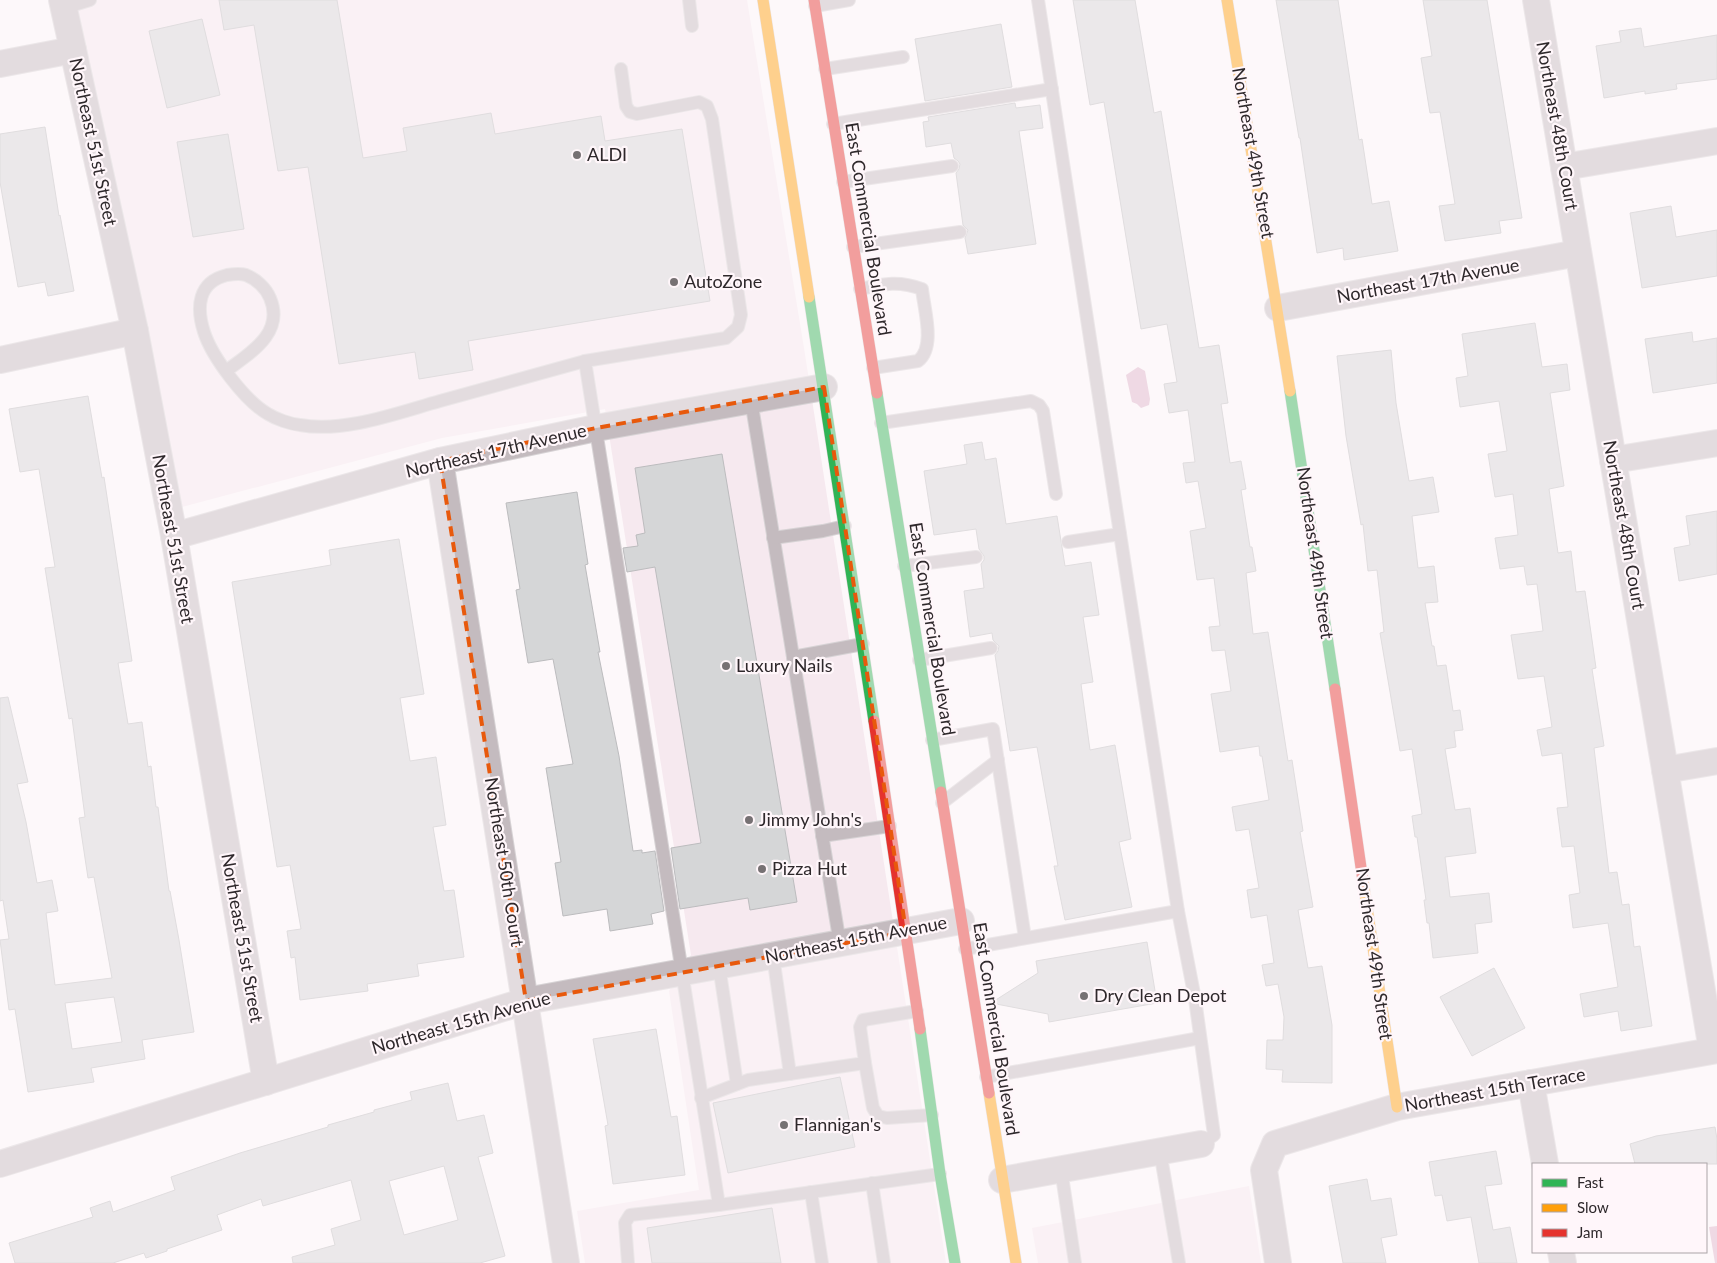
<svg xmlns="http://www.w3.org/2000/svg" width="1717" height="1263" font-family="Lato,sans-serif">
	<rect width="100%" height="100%" fill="#fdf8fa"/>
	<g fill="#f6e9ef">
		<polygon points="76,0 747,0 804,348 946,1263 585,1263 577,1211 699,1190 669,991 691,955 605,409 442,438 182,507"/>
		<polygon points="1249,1186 1261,1263 1038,1263 1032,1228"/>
	</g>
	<g fill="#ddb4c9">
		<polygon points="1138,367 1145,371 1150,399 1149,405 1141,408 1137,404 1132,402 1126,375"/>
		<polygon points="1717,1226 1717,1263 1715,1263 1709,1227"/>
	</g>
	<g fill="#d5d6d7" stroke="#bcbcbe" fill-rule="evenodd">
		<polygon points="219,0 337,0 363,158 407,151 403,128 491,113 495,134 601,116 605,141 682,129 710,301 468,341 473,370 419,379 415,352 339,364 308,167 278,171 254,25 224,30"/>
		<polygon points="1073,0 1135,0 1154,113 1161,111 1199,348 1219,345 1228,403 1221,404 1230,463 1241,461 1246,489 1241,490 1250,547 1252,547 1256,571 1246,573 1253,634 1268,632 1288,761 1292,760 1303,831 1300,832 1313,907 1298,910 1308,968 1322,966 1332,1025 1332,1083 1282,1082 1283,1070 1266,1069 1267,1040 1283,1040 1284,1017 1278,984 1266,986 1262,965 1274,963 1267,915 1251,918 1247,890 1259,888 1249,829 1236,831 1232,807 1269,800 1262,756 1260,756 1259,746 1220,752 1211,694 1231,691 1225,650 1212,651 1209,627 1220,626 1214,578 1197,580 1190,531 1206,528 1198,481 1186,483 1183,463 1195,462 1188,410 1169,413 1164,384 1177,382 1167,324 1141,329 1104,102 1090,105"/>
		<polygon points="1276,0 1338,0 1359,140 1362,139 1372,204 1389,201 1398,251 1344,260 1343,248 1317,253 1300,138 1299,138"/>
		<polygon points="1423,0 1487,0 1522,218 1499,221 1501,233 1445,241 1439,206 1455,204 1440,112 1430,113 1421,58 1432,56"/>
		<polygon points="202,19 220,95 167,108 149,31"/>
		<polygon points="1001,24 1012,87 925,101 915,39"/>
		<polygon points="1641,28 1644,47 1717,35 1717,79 1676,84 1677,89 1645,94 1645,91 1604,98 1596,46 1621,42 1619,31"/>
		<polygon points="1015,103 1016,108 1040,105 1043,128 1019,131 1036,244 968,254 965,238 968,230 963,225 956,173 959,169 960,164 958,161 954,158 951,143 926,147 923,122 929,121 928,117"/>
		<polygon points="45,127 59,216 60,215 74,291 48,296 45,282 18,287 0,182 0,134"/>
		<polygon points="228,134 244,229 193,237 177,142"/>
		<polygon points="1671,206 1676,237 1717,230 1717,276 1642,288 1630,213"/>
		<polygon points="1535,323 1542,367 1567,364 1570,390 1550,393 1564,486 1549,489 1558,553 1571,551 1576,592 1585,591 1596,668 1592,669 1604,746 1594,748 1609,873 1617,872 1622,905 1629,904 1634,947 1640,946 1652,1026 1621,1031 1618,1011 1584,1017 1580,994 1618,987 1608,923 1573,928 1569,895 1580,893 1574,846 1562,847 1557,808 1568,807 1562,753 1542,756 1537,730 1552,727 1544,676 1518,679 1511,635 1543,631 1537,584 1527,585 1524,566 1500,569 1495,538 1518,535 1513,494 1495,497 1488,454 1507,451 1499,401 1460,407 1456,378 1468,376 1462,334"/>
		<polygon points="1692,332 1693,342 1717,338 1717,383 1653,393 1645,339"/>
		<polygon points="1391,350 1396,403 1409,481 1433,477 1439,512 1412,516 1418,568 1434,566 1438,602 1425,603 1432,646 1434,646 1437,666 1446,665 1453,711 1460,710 1463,730 1454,731 1456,747 1445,749 1455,810 1470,808 1476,853 1445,857 1450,897 1489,893 1492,922 1475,924 1478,953 1433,958 1429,923 1427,923 1424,900 1426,900 1417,837 1415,837 1412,816 1422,814 1412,749 1400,751 1380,633 1384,632 1377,570 1368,571 1363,524 1361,525 1346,436 1337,356"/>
		<path d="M88 396 102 478 104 477 132 661 118 663 128 724 142 722 148 767 151 766 156 807H158L169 891H170L179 940 194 1032 142 1040 145 1059 91 1068 94 1082 28 1092 15 1009 9 1010 0 940 9 939 3 900 0 901V698L8 697 28 782 17 784 26 822 37 883 52 880 58 911 46 913 55 985 112 978 94 877 88 878 79 818 85 817 72 718 69 719 45 568 55 567 39 469 20 472 9 409ZM114 997 122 1042 72 1049 65 1003Z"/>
		<polygon points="982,442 985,460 996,458 1006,524 1057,516 1065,566 1091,562 1099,615 1083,617 1093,682 1081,684 1090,750 1115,745 1131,839 1119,842 1132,907 1065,920 1054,866 1058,866 1037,747 1010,751 995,655 998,651 999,646 993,640 992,633 970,637 964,591 984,588 981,564 984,560 984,556 979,549 976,529 934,535 924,471 967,464 964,445"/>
		<polygon points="722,454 797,902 750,910 748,898 680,909 671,848 701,843 655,567 627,572 623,548 638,546 636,535 645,533 635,468"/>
		<polygon points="577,492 588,564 585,565 600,652 598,652 619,756 633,851 642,850 642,853 655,851 664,911 651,914 653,924 610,931 607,909 563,916 555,863 561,862 546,768 573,764 553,659 528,663 516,590 520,589 506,503"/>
		<polygon points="1717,511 1717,574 1679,581 1674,548 1690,545 1686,516"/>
		<polygon points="399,539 424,694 400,698 410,761 436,757 446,825 433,827 444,891 454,890 464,957 417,964 419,976 367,984 368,991 300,1000 295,957 291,958 287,931 301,929 290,865 277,867 232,582 331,565 329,550"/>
		<polygon points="1147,942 1157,1003 1049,1022 1048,1014 991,1003 1038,973 1036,961"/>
		<polygon points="1494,968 1525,1028 1472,1056 1440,997"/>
		<polygon points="656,1029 671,1117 677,1116 685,1175 613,1184 605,1126 608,1125 593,1039"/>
		<polygon points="840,1077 855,1147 728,1173 713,1103"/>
		<path d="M448 1083 457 1121 484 1115 493 1153 478 1157 505 1256 480 1263H293L292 1257 335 1245 331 1229 361 1220 351 1180 263 1206 261 1199 217 1215 222 1230 167 1249V1251L146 1258 144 1253 113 1263H15L9 1243 93 1217 90 1208 110 1201 113 1212 175 1190 171 1177 240 1153 328 1127V1125L374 1112V1110L412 1100 410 1092ZM444 1166 458 1220 404 1235 389 1181Z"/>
		<polygon points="1715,1127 1717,1139 1717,1164 1635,1164 1630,1144 1656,1136"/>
		<polygon points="1496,1151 1502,1184 1485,1186 1493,1230 1510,1227 1517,1263 1479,1263 1471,1217 1447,1221 1442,1195 1435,1196 1429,1162"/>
		<polygon points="1367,1179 1371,1201 1391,1198 1397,1235 1381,1238 1386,1263 1343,1263 1329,1186"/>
		<polygon points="772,1208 781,1263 652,1263 647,1228"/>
	</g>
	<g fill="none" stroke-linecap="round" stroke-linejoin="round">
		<g stroke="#d7d3d5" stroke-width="14">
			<g id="lane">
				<polyline points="689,0 692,26"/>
				<polyline points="1038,0 1178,911"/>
				<polyline points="815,6 849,0"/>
				<polyline points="64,8 90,0"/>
				<polyline points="621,69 626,106 630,112 637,114 699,102 707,106 712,119 741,315 738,327 726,338 585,361 719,1205 940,1174"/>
				<polyline points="825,69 903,57"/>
				<polyline points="833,124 1052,89"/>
				<polyline points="843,182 952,166"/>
				<polyline points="853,247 960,232"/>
				<path d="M860 289C883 284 898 280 922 289 924 309 936 347 918 361L873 368"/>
				<path d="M226 371C250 353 285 333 270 298 266 288 256 279 246 275 240 273 233 274 227 275 198 282 196 307 204 332 212 357 245 401 268 414 276 419 290 424 300 425 344 433 397 413 440 401 488 388 537 374 585 361"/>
				<polyline points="751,400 840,944"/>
				<polyline points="881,423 1031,401 1039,405 1043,411 1056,494"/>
				<polyline points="773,538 823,531 845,526"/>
				<polyline points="1068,542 1120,534"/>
				<polyline points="904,566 976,557"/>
				<polyline points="793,657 863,644"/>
				<polyline points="919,660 991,648"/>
				<polyline points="932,740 993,729 1025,938"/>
				<polyline points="942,803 998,760"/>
				<polyline points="822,836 890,826"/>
				<polyline points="965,949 1178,911 1195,999 1214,1135 1201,1144"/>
				<polyline points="773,956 790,1074"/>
				<polyline points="719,966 737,1084"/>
				<polyline points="865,1063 873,1108 878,1116 887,1118 932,1115"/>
				<polyline points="986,1077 1200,1038"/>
				<polyline points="701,1098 748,1080 865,1063 860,1027 863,1020 917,1011"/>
				<polyline points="1160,1151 1179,1263"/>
				<polyline points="1061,1169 1075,1263"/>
				<polyline points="872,1183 884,1263"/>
				<polyline points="811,1192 822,1263"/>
				<polyline points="628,1263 625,1223 630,1215 719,1205"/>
			</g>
		</g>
		<g stroke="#d7d3d5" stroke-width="28">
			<g id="street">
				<polyline points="62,0 135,331 174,536 266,1082"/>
				<polyline points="1536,0 1712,1050"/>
				<polyline points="0,64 73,50"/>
				<polyline points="1564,167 1717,141"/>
				<polyline points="1278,308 1578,253"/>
				<polyline points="0,360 135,331"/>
				<polyline points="1613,460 1717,443"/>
				<polyline points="440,461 566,1263"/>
				<polyline points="174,536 440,461 596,428 824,387"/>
				<polyline points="1665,770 1717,761"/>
				<polyline points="1531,1083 1545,1164"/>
				<polyline points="0,1164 526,1001 961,921"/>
				<polyline points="1002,1180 1201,1144"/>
				<polyline points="1561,1252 1563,1263"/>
				<polyline points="1278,1263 1264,1170 1275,1144 1397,1107 1717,1050"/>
			</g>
		</g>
		<g stroke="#d7d3d5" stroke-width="12">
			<g id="fast">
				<polyline points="809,297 874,721"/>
				<polyline points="1290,391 1335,689"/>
				<polyline points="877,393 941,792"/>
				<polyline points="920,1029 940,1174 955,1263"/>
			</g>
		</g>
		<g stroke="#d7d3d5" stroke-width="12">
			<g id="slow">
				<polyline points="763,0 809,297"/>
				<polyline points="1227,0 1290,391"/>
				<polyline points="1363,881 1397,1107"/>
				<polyline points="989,1093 1016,1263"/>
			</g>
		</g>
		<g stroke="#d7d3d5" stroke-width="12">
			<g id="jam">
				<polyline points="814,0 877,393"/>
				<polyline points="1335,689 1363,881"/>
				<polyline points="874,721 920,1029"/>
				<polyline points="941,792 989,1093"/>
			</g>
		</g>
		<use href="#lane" stroke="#c4bbbf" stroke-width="12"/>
		<use href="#street" stroke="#c4bbbf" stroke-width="26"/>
		<use href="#fast" stroke="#30b455" stroke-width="11"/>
		<use href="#slow" stroke="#ff9f0a" stroke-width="11"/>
		<use href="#jam" stroke="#e5322d" stroke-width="11"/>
	</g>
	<path d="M0 0H1717V1263H0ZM824 387 906 932 526 1001 440 461 596 428Z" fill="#fdf8fa" fill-opacity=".55" fill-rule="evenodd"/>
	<path fill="none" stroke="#e8590c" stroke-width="4" stroke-dasharray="10 6" stroke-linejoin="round" d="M824 387 906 932 526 1001 440 461 596 428Z"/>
	<g fill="#767173" stroke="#fff6fa" stroke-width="2">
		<circle cx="577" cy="155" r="5"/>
		<circle cx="674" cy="282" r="5"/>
		<circle cx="726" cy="666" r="5"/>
		<circle cx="749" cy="820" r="5"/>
		<circle cx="762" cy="869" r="5"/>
		<circle cx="1084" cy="996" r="5"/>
		<circle cx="784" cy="1125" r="5"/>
	</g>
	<g text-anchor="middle" stroke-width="4.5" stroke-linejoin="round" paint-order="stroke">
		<g font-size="18" fill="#2e282b" stroke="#fff6fa">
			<text transform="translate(1557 126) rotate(80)" y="6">Northeast 48th Court</text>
			<text transform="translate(93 142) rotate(78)" y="6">Northeast 51st Street</text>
			<text transform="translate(1253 153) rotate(80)" y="6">Northeast 49th Street</text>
			<text transform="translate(868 229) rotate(81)" y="6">East Commercial Boulevard</text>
			<text transform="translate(1428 281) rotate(-10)" y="6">Northeast 17th Avenue</text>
			<text transform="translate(496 451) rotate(-13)" y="6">Northeast 17th Avenue</text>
			<text transform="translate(1624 525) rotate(80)" y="6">Northeast 48th Court</text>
			<text transform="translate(173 539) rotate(80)" y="6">Northeast 51st Street</text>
			<text transform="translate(1315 553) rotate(82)" y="6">Northeast 49th Street</text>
			<text transform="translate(932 629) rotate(81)" y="6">East Commercial Boulevard</text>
			<text transform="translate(504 862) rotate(81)" y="6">Northeast 50th Court</text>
			<text transform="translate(242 938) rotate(80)" y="6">Northeast 51st Street</text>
			<text transform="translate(856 940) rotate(-11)" y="6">Northeast 15th Avenue</text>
			<text transform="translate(1374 954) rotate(82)" y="6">Northeast 49th Street</text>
			<text transform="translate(461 1023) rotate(-16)" y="6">Northeast 15th Avenue</text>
			<text transform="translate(996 1029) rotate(81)" y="6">East Commercial Boulevard</text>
			<text transform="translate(1495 1090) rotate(-10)" y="6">Northeast 15th Terrace</text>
		</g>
		<g font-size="18" fill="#2e282b" stroke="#fff6fa" text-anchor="start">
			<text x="587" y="161">ALDI</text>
			<text x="684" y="288">AutoZone</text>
			<text x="736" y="672">Luxury Nails</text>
			<text x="759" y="826">Jimmy John's</text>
			<text x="772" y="875">Pizza Hut</text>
			<text x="1094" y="1002">Dry Clean Depot</text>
			<text x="794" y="1131">Flannigan's</text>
		</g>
	</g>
	<rect x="1532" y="1163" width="175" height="90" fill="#fff6fa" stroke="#aba4a7"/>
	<rect x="1542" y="1179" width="25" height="8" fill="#30b455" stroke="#aba4a7"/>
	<text x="1577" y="1188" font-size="15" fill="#2e282b">Fast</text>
	<rect x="1542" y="1204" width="25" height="8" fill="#ff9f0a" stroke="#aba4a7"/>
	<text x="1577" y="1213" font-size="15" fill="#2e282b">Slow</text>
	<rect x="1542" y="1229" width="25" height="8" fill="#e5322d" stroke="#aba4a7"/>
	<text x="1577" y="1238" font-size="15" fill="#2e282b">Jam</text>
</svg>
